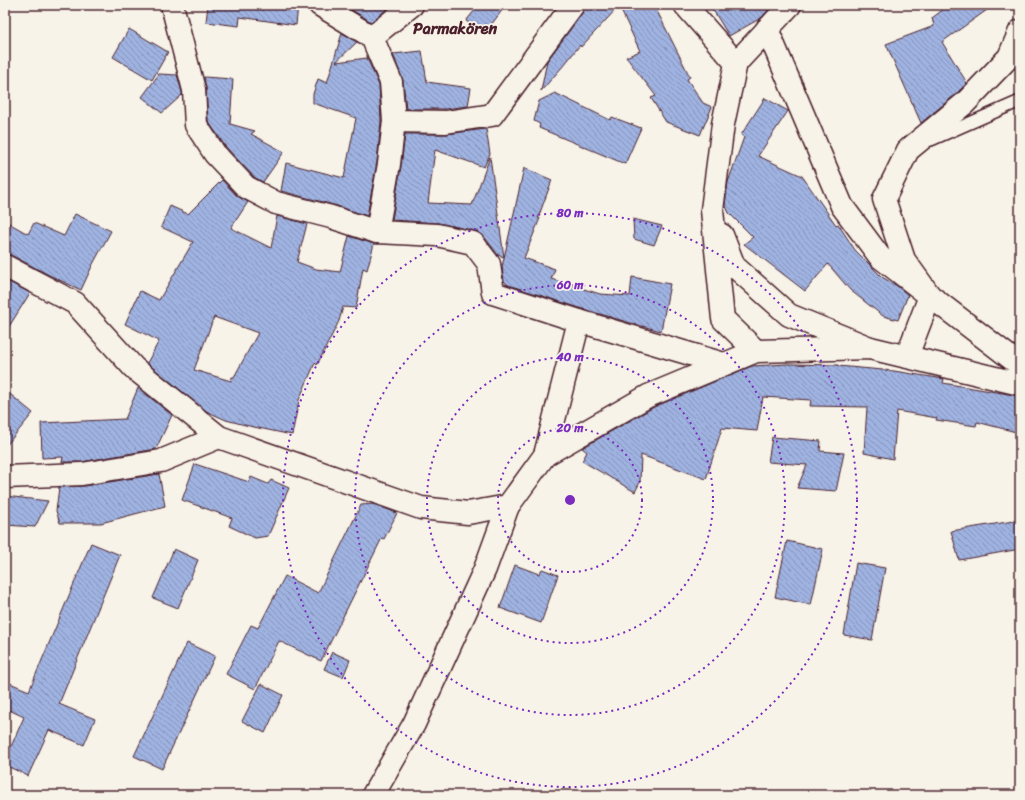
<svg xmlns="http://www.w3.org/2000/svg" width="1025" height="800" font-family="Sriracha,sans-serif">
	<defs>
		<pattern id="building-back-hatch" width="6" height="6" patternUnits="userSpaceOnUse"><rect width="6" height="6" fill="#9fb3e1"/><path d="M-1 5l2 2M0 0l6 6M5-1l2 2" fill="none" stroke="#8491b7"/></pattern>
	</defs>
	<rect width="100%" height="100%" fill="#f7f3e8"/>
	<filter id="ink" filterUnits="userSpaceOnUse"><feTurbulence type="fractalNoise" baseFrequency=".025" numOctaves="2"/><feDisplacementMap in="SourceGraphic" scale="8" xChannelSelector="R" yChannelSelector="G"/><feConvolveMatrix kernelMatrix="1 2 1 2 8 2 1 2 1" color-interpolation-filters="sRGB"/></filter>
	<g filter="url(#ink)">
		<g fill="url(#building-back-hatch)" stroke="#4a1f2b" fill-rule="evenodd">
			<polygon points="208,5 298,5 296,25 240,17 239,26 206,22"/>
			<polygon points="350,5 392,5 371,22 349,8"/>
			<polygon points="479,5 506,5 485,33 466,21"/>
			<polygon points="585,5 654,5 690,77 687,79 703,103 712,107 700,135 666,122 651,98 656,96 626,57 640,51 619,6 581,47 580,45 564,65 541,91 547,61 583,12"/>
			<polygon points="710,5 773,5 761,18 729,36"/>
			<polygon points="949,5 994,5 942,42 967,83 956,94 921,123 886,44 934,26 932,18"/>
			<polygon points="129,29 168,52 152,80 113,57"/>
			<polygon points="342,33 357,42 336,62 367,58 379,85 381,121 377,162 367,216 334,205 281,191 286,163 344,178 356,118 313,103 313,94 318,79 327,83"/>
			<polygon points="422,51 427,82 471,88 468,106 445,109 406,109 403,81 393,54"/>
			<polygon points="159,74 177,75 182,92 182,95 162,113 142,97"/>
			<polygon points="204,77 233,79 230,124 255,131 251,134 284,152 263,182 254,177 225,146 208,121 206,89"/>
			<polygon points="555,93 610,120 612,117 641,128 625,164 539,128 540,124 534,121 539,101"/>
			<polygon points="765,98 788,111 758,156 802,176 836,225 838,224 855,250 882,277 897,286 908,295 898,320 883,316 850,290 828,264 805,291 744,244 753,237 729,213 725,204 728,182 744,137 741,135"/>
			<polygon points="486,129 490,154 484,167 435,150 428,203 472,205 490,157 504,257 498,255 483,235 476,231 438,223 392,220 401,166 405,134 446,134"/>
			<polygon points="524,168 552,180 538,218 540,218 524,258 555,269 551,279 600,294 630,296 632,277 670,284 661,331 634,324 583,309 508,285 504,281 502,267"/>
			<path d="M222 180 237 196 248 202 231 228 271 248 277 216 307 224 297 262 316 269 340 272 349 236 374 244 367 270 363 268 356 308 343 307 339 321 317 365 315 363 299 400 292 435 249 426 226 420 206 411 147 363 159 341 125 324 140 291 159 300 193 242 161 227 170 206 188 214ZM214 317 258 333 234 377H232L231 381 194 370Z"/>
			<polygon points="75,214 111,231 93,264 81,290 51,276 11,255 5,254 5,221 28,234 34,223 64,236"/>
			<polygon points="633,219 662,226 654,245 634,239"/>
			<polygon points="5,280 30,293 5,333"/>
			<polygon points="788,364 838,365 838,366 894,371 944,379 943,383 1020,396 1020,433 977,422 976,426 936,420 937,418 897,411 893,459 864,453 867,407 810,406 811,400 763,397 757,431 722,428 706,479 641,455 640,482 635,492 582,461 587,452 582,448 654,407 752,366"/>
			<polygon points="138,388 172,415 156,449 81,462 62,462 63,457 42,458 41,423 125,419"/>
			<polygon points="5,390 33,413 5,447"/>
			<polygon points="772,437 821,441 820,451 844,453 836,491 797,488 807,465 768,462"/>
			<polygon points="195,464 249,482 251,477 268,484 271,480 289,488 268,536 255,538 229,526 232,518 182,500"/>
			<polygon points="159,474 165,506 101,523 60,523 56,511 59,487 84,486"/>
			<polygon points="5,496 48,501 35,527 5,525"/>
			<polygon points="373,504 397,513 384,539 382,538 321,661 279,641 255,689 226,674 251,625 258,628 285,576 318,593 361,505"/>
			<polygon points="1020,520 1020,549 959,560 951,531"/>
			<polygon points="787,541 823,549 811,605 775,597"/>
			<polygon points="91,543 120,555 59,704 95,719 84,745 49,730 28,776 5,765 5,760 24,717 5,708 5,681 29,691"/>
			<polygon points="174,549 198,560 178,608 153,598"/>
			<polygon points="856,563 885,568 872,640 844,635"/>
			<polygon points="515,565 539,574 542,569 558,575 541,623 500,608"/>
			<polygon points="187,643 215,656 162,769 134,756"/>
			<polygon points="332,652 350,660 343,677 324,669"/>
			<polygon points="261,684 283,695 265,733 242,721"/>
		</g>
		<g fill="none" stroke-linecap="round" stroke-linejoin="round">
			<g stroke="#4a1f2b" stroke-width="14">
				<polyline id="lane" points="931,140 1020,101"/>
			</g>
			<g stroke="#4a1f2b" stroke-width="25">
				<g id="street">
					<polyline points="172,5 194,90 196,125 215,154 246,187 276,203 331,217 377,232 437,235 473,243 489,264 493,293 579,321 724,364"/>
					<polyline points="320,5 372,37 391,82 394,121 389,164 377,232"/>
					<polyline points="685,5 736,63 723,124 712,210 723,319 756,351"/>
					<polyline points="767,29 842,206 880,257 930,296 907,356"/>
					<polyline points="1020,31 1009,57 965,103 908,150 884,199 904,260 930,296 1020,365"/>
					<polyline points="372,37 412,5"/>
					<polyline points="736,63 790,5"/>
					<polyline points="394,121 446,122 492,115 573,5"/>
					<polyline points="722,235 734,266 789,315 870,348"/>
					<polyline points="545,455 579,321"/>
					<polyline points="5,477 82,474 161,461 219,437"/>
					<polyline points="373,795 414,724 485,569 508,506"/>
				</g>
			</g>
			<g stroke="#4a1f2b" stroke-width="25">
				<polyline id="secondary" points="5,266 75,303 134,368 219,437 421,508 468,513 508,506 545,455 648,396 756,351 870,348 1020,384"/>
			</g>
			<use href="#lane" stroke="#f7f3e8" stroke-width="11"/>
			<use href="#street" stroke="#f7f3e8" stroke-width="22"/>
			<use href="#secondary" stroke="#f7f3e8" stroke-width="22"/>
		</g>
	</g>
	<g fill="none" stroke="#7b2cbf" stroke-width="2" stroke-dasharray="2 4">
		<circle cx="570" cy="500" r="72"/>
		<circle cx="570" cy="500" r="143"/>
		<circle cx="570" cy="500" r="215"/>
		<circle cx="570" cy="500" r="287"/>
	</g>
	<g text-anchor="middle" stroke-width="3.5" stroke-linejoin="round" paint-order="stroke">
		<g font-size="16" font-weight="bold" fill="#4a1f2b" stroke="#f7f3e8">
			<text x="455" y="34">Parmakören</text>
		</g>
	</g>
	<circle cx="570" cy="500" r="6" fill="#7b2cbf" stroke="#f7f3e8" stroke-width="2"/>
	<g font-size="12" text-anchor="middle" font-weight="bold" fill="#7b2cbf" stroke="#f7f3e8" stroke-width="3.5" stroke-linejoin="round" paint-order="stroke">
		<text x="570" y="217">80 m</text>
		<text x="570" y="289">60 m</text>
		<text x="570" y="361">40 m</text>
		<text x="570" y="432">20 m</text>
	</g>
	<rect width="1025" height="800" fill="none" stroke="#f7f3e8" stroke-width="20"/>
	<rect x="10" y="10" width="1005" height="780" fill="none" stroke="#4a1f2b" stroke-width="1.5" filter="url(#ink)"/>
</svg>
